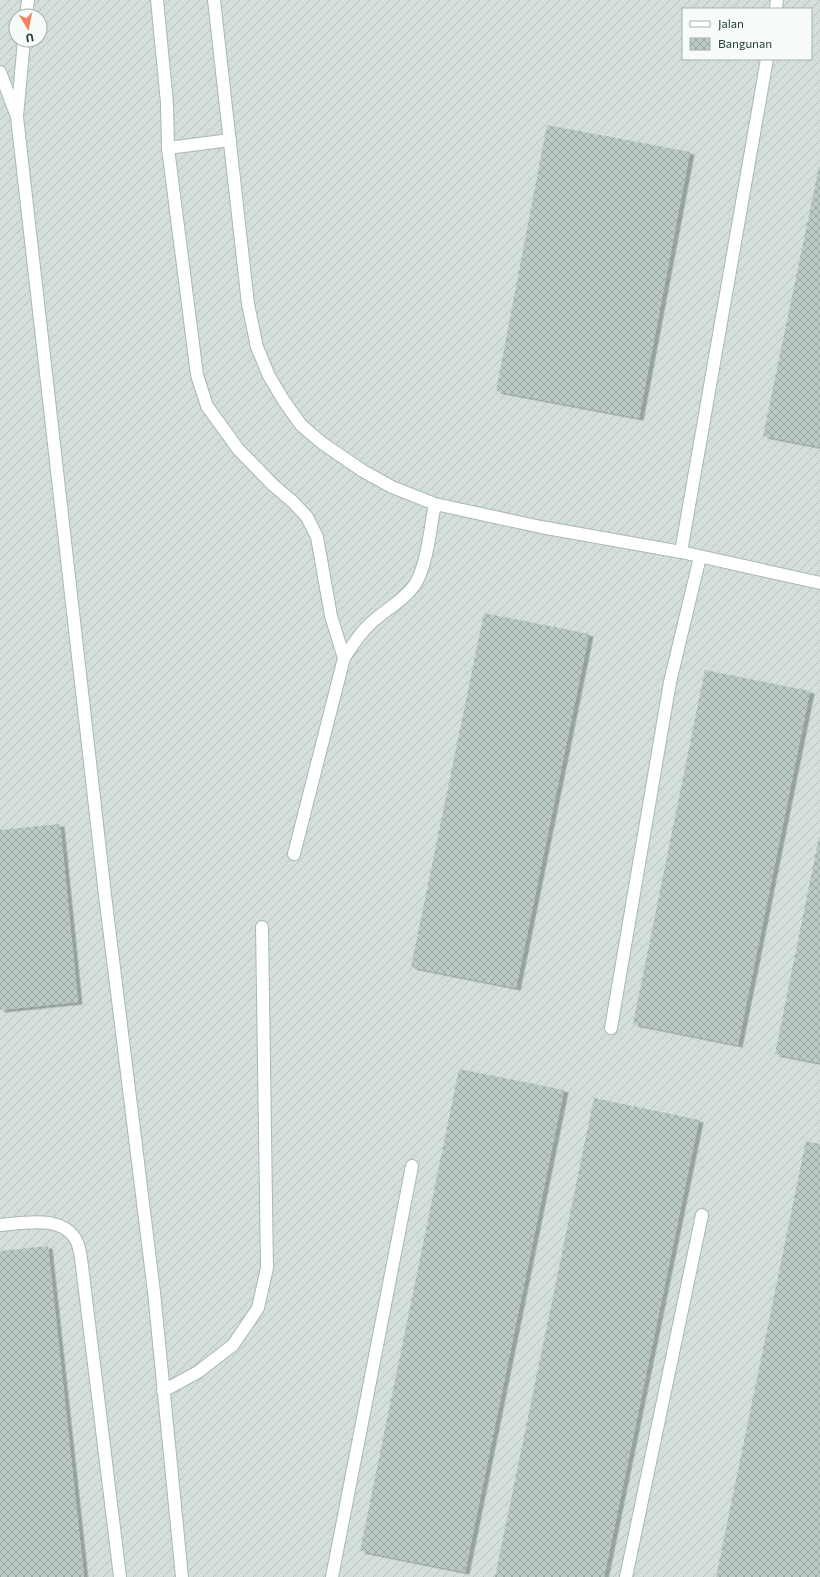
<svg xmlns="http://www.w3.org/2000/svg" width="820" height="1577" font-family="Commissioner,sans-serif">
	<defs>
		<pattern id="industrial-furrows" width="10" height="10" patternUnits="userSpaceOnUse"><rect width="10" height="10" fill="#d4dfda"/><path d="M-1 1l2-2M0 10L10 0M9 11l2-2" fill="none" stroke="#b6c1bc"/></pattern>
		<pattern id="building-cross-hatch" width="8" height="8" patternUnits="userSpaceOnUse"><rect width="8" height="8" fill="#bbcac4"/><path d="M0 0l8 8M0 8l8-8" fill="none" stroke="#98a6a0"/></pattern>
		<filter id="shadow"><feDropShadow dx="4.5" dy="2.5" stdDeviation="0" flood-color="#0004"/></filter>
	</defs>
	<rect width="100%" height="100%" fill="#e6efeb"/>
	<path fill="url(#industrial-furrows)" fill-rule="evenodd" d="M0 0H820V1577H0ZM683 9H811V59H683ZM16 16H40V40H16Z"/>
	<g fill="url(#building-cross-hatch)" filter="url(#shadow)">
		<polygon points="547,125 690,152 639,418 496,391"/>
		<polygon points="819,167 820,167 820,447 763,436"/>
		<polygon points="484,613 589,634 516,988 411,967"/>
		<polygon points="705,670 810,691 738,1045 633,1024"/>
		<polygon points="60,824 78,1002 0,1010 0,830"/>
		<polygon points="819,837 820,837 820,1063 775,1054"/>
		<polygon points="459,1069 564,1090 465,1572 360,1551"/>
		<polygon points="594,1098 699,1120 604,1577 495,1577"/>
		<polygon points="806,1141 820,1144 820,1577 716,1577"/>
		<polygon points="48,1246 84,1577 0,1577 0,1251"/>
	</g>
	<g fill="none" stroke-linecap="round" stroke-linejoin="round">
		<g stroke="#a8b8b2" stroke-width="14">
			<g id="service">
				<polyline points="157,0 167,103 168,148 197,375 207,406 238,449 273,485 293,502 307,517 317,537 331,616 344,658"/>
				<polyline points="776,9 777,0"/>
				<polyline points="26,16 28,0"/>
				<polyline points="24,40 17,117 105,895 154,1292 182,1577"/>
				<polyline points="0,72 16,114"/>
				<polyline points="168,148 230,140"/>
				<polyline points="681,552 767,59"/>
				<path d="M294 854 344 658C352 646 359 634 370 624 383 611 408 598 417 581 428 559 430 528 435 504"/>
				<polyline points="611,1028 670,682 700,557"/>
				<path d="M0 1225C24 1223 64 1214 77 1242 80 1249 81 1258 82 1266L120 1577"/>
				<polyline points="163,1391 198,1372 233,1345 258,1308 267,1268 262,927"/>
				<polyline points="332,1577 412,1166"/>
				<polyline points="626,1577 702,1215"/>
			</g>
		</g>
		<g stroke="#a8b8b2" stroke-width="14">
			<polyline id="minor" points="214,0 248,304 257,347 269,376 284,401 301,425 322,443 363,471 392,487 435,504 541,527 681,552 820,583"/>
		</g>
		<use href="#service" stroke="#fff" stroke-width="12"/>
		<use href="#minor" stroke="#fff" stroke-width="12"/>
	</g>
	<rect x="682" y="8" width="130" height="52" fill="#f7fbf9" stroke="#a3b1ad"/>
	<rect x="690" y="21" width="20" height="6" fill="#ffffff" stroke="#a3b1ad"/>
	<text x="718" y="28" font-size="12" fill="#24423a">Jalan</text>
	<rect x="690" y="38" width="20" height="12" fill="url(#building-cross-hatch)" stroke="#a3b1ad"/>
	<text x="718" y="48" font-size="12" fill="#24423a">Bangunan</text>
	<g transform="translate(28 28) rotate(170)"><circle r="19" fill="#f7fbf9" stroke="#a3b1ad"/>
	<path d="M0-3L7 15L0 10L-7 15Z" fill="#f4845f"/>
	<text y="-6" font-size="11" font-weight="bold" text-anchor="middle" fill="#24423a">U</text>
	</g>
</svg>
